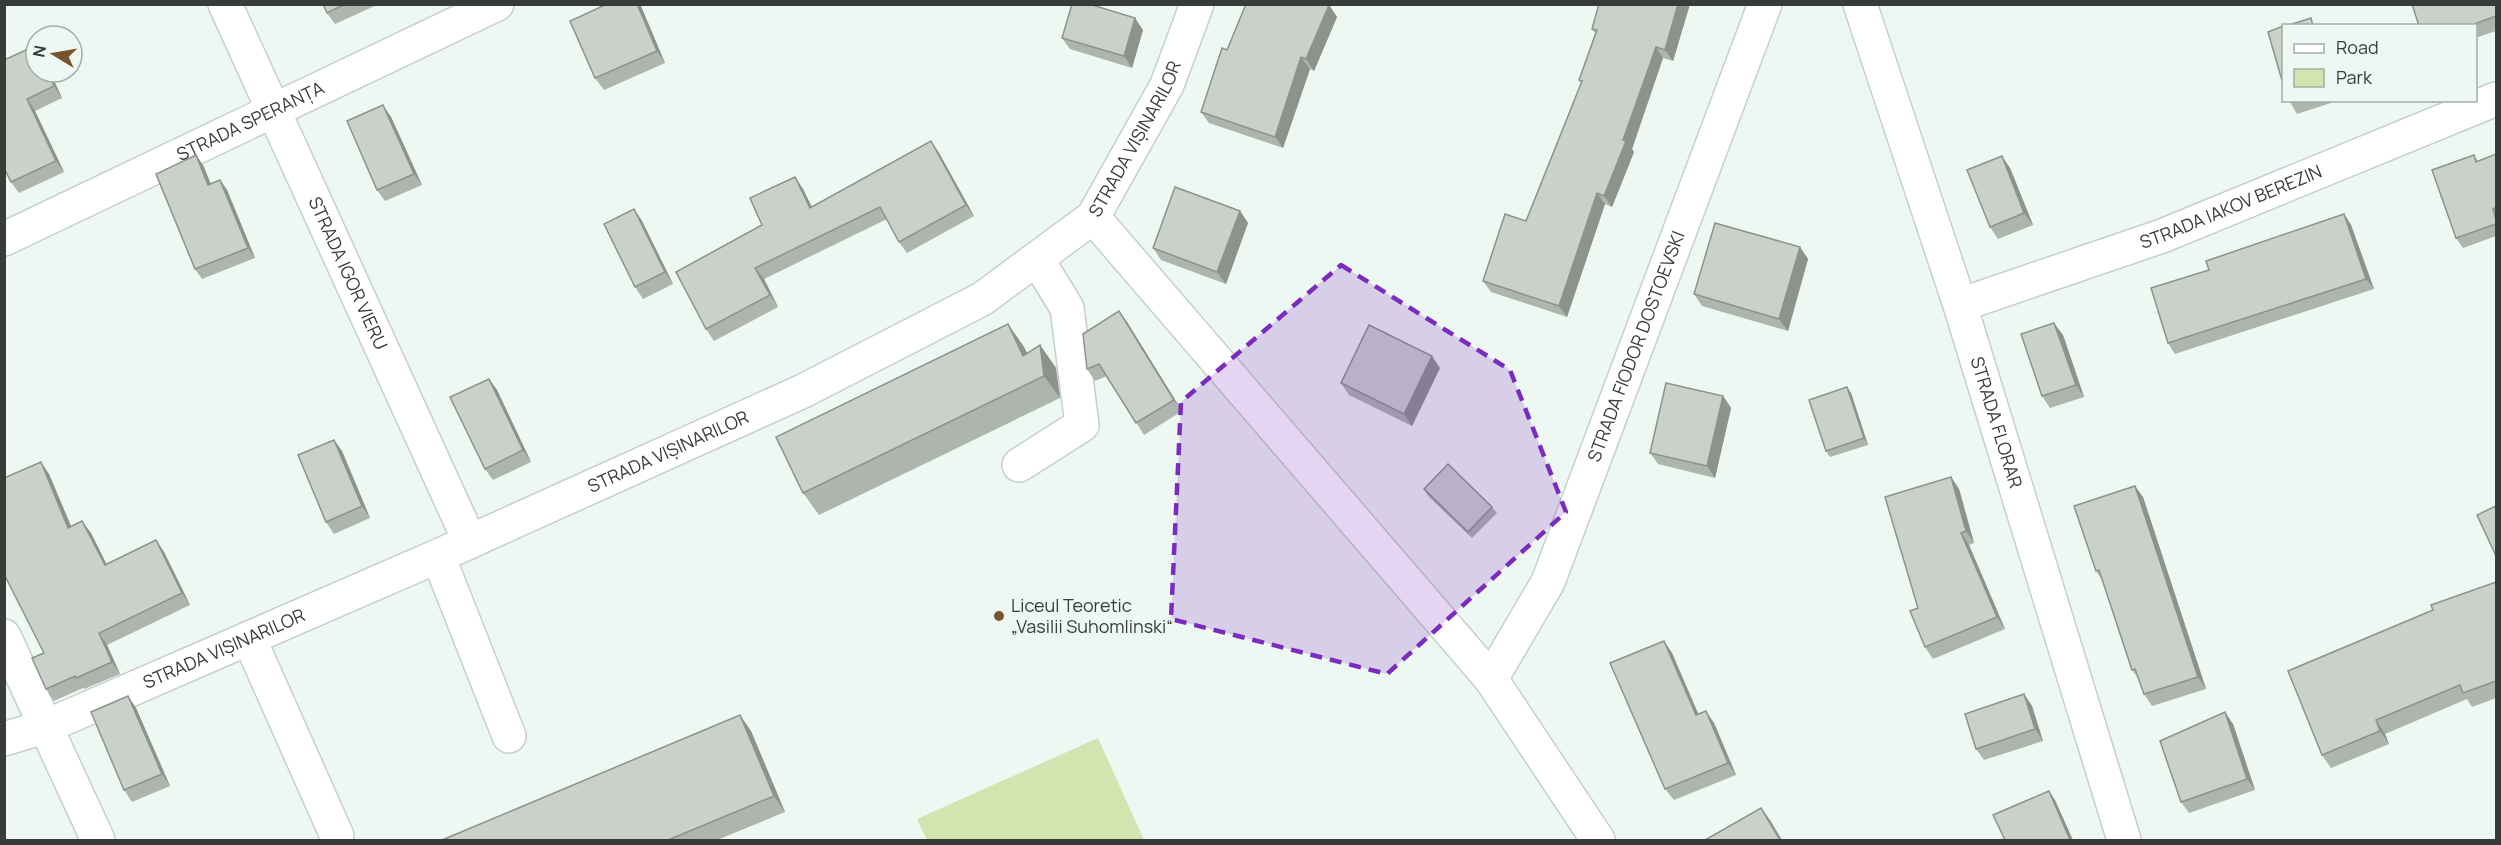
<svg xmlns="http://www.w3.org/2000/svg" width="2501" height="845" font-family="Manrope,sans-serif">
	<rect width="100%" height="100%" fill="#edf8f2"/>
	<polygon fill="#d1e5b1" points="1098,738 1144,840 927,840 917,819"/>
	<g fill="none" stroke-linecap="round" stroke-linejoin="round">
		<g stroke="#c6d0cb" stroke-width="36">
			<g id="minor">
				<path id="s1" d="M225 4 470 542"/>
				<path id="s2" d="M1860 4 1960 305 2124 840"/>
				<polyline points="1093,217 1491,679 1598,840"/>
				<path id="s3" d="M4 239 497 4"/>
				<path id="s4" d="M1960 305 2162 236 2496 99"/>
				<polyline points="1019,465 1082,425 1067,308 1037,259"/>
				<polyline points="438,556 509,736"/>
				<polyline points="4,636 98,840"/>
				<polyline points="249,638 337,836"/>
				<path id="s5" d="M1491 679 1548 582 1765 4"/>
				<path id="s6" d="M4 739 47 726 438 556 803 391 982 299 1093 217 1167 85 1197 4"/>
			</g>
		</g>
		<use href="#minor" stroke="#fff" stroke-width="33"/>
	</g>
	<g fill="#aeb4ae">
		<polygon points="323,4 379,4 335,24 327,13"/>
		<polygon points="607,4 640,4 665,63 604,90 595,78"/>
		<polygon points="1690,4 1673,61 1663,58 1632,149 1634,152 1612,207 1605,204 1567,317 1491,292 1483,281 1526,221 1581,83 1579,80 1595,33 1592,29"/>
		<polygon points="2496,4 2496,31 2475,38 2475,26 2419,26"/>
		<polygon points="1329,5 1337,17 1314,71 1310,69 1283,148 1209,123 1201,112 1227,50"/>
		<polygon points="1143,30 1132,68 1070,49 1062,38"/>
		<polygon points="4,60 50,72 62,98 35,111 64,172 19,193 11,182"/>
		<polygon points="2289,100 2340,100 2297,114"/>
		<polygon points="391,117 422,185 385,201 377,190"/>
		<polygon points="931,141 939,153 974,216 907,253 899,242 887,219 764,279 778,307 714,341 706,329 795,177 803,189 812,207"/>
		<polygon points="2496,154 2496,236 2463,248 2456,238 2474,155 2478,161"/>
		<polygon points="196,155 203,165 211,184 220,180 227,190 255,258 202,279 195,269"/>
		<polygon points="2010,168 2033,225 1998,239 1990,227"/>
		<polygon points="634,209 642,221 673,284 643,299 635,287"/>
		<polygon points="1240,211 1248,223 1226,284 1161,260 1153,248"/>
		<polygon points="2344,214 2351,225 2374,289 2175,354 2168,343 2209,270"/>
		<polygon points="1800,247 1808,259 1788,331 1702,306 1694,294"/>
		<polygon points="1127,322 1182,411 1144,435 1107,376 1095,381 1087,369"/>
		<polygon points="1008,324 1024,347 1027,353 1040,345 1056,368 1060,398 819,515 803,493"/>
		<polygon points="2063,335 2084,397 2050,408 2042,396"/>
		<polygon points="1440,368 1412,426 1349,395 1341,383"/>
		<polygon points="489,379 497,390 531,462 493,480 485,469"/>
		<polygon points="1847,387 1851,393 1868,445 1830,457 1826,451"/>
		<polygon points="1723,396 1731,408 1715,478 1658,464 1650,453"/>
		<polygon points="334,440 342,451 370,518 334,534 326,522"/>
		<polygon points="49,474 71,527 91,533 106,564 156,540 164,552 190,605 107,645 120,674 84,689 83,688 54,701 46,689"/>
		<polygon points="1951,477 1959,489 1974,543 1969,545 2005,629 1933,659 1925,647 1918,608"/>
		<polygon points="1424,489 1492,507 1497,513 1472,538 1428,496"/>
		<polygon points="2143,497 2206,689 2152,706 2144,694 2139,679 2132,670 2103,581 2096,571"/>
		<polygon points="2496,582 2496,698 2472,707 2467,699 2385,734 2389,744 2331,768 2322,755 2433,610"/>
		<polygon points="1664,641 1672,653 1698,714 1714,723 1736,775 1674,800 1665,789"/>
		<polygon points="2024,694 2032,706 2043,741 1984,760 1976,749"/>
		<polygon points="128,696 136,708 170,786 132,802 124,790"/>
		<polygon points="2233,724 2255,790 2189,813 2181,802"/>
		<polygon points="751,731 785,812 717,840 442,840"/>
	</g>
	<g fill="#8d928d">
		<polygon points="637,4 640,4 665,63 657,51"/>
		<polygon points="1678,4 1690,4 1673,61 1665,50"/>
		<polygon points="1329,5 1337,17 1314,71 1306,59"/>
		<polygon points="1135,18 1143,30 1132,68 1124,56"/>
		<polygon points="1656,47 1663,58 1632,149 1634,152 1612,207 1604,196"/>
		<polygon points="1301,57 1310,69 1283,148 1275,137"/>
		<polygon points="47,72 50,72 62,98 54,86"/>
		<polygon points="27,99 35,111 64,172 56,161"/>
		<polygon points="383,105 391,117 422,185 414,174"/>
		<polygon points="931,141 939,153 974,216 966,205"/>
		<polygon points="196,155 203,165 215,195 208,185"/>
		<polygon points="2002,156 2010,168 2033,225 2024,213"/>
		<polygon points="795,177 803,189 818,220 810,208"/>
		<polygon points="220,180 227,190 255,258 248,248"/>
		<polygon points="1597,193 1605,204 1567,317 1559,306"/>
		<polygon points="634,209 642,221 673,284 665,272"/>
		<polygon points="1240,211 1248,223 1226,284 1217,272"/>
		<polygon points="2344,214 2351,225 2374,289 2366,279"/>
		<polygon points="1800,247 1808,259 1788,331 1779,319"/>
		<polygon points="755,268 764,279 778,307 770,295"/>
		<polygon points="1119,311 1127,322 1182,411 1174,400"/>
		<polygon points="2054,323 2063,335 2084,397 2076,385"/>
		<polygon points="1008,324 1024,347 1039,378 1023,356"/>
		<polygon points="1040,345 1056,368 1060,398 1044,376"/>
		<polygon points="1432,356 1440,368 1412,426 1404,414"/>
		<polygon points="489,379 497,390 531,462 523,450"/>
		<polygon points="1847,387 1851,393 1868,445 1864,438"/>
		<polygon points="1723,396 1731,408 1715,478 1707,466"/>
		<polygon points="334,440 342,451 370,518 362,506"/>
		<polygon points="41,462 49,474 77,540 68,528"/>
		<polygon points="1951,477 1959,489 1974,543 1966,531"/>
		<polygon points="2135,486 2143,497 2206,689 2198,677"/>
		<polygon points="82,521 91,533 113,577 105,565"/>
		<polygon points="1961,533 1969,545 2005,629 1997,617"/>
		<polygon points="156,540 164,552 190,605 182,593"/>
		<polygon points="99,633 107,645 120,674 112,662"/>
		<polygon points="1664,641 1672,653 1704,727 1696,715"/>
		<polygon points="2024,694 2032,706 2043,741 2035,729"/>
		<polygon points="128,696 136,708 170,786 162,774"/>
		<polygon points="1706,711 1714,723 1736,775 1728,763"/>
		<polygon points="2225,712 2233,724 2255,790 2247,779"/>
		<polygon points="740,715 751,731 785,812 774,796"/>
		<polygon points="2376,720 2385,734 2389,744 2380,731"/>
		<polygon points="2049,791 2055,800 2073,840 2070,840"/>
		<polygon points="1761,808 1770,820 1782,840 1780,840"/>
	</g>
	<g fill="#cad1ca" stroke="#8d928d" stroke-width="1.5">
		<polygon points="323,4 345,4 327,13"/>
		<polygon points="607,4 637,4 657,51 595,78 570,21"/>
		<polygon points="1072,4 1089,4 1135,18 1124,56 1062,38"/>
		<polygon points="1246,4 1329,5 1306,59 1301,57 1275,137 1201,112 1222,48 1227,50"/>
		<polygon points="1599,4 1678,4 1665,50 1656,47 1623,140 1626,141 1604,196 1597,193 1559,306 1483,281 1505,214 1526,221 1582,81 1579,80 1597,30 1592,29"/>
		<polygon points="2412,4 2496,4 2496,16 2469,26 2419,26"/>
		<polygon points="2311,18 2313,26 2286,26"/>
		<polygon points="2283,26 2283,84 2268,32"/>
		<polygon points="35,46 36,48 36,72 47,72 54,86 27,99 56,161 11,182 4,168 4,60"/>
		<polygon points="383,105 414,174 377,190 347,121"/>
		<polygon points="931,141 966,205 899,242 880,207 755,268 770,295 706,329 676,272 762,225 750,198 795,177 810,208"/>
		<polygon points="2496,154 2496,207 2493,209 2496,220 2496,224 2456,238 2432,170 2474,155 2476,162"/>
		<polygon points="196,155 208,185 220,180 248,248 195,269 156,174"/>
		<polygon points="2002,156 2024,213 1990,227 1967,170"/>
		<polygon points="1175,187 1240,211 1217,272 1153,248"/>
		<polygon points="634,209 665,272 635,287 604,224"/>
		<polygon points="2344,214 2366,279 2168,343 2151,288 2209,270 2206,261"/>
		<polygon points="1715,223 1800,247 1779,319 1694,294"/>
		<polygon points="1119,311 1174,400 1136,423 1099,364 1087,369 1083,334"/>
		<polygon points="2054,323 2076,385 2042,396 2021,334"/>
		<polygon points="1008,324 1023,356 1040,345 1044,376 803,493 776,437"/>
		<polygon points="1369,325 1432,356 1404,414 1341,383"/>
		<polygon points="489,379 523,450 485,469 450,397"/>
		<polygon points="1666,383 1723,396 1707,466 1650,453"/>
		<polygon points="1847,387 1864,438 1826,451 1809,400"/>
		<polygon points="334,440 362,506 326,522 298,455"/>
		<polygon points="41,462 68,528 82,521 105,565 156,540 182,593 99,633 112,662 76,678 75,676 46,689 32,658 44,653 4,574 4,478"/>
		<polygon points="1448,464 1492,507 1468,532 1424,489"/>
		<polygon points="1951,477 1966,531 1961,533 1997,617 1925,647 1910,611 1918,608 1885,497"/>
		<polygon points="2135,486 2198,677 2144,694 2135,669 2132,670 2099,570 2096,571 2074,506"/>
		<polygon points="2496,506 2496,556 2477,515"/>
		<polygon points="2496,582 2496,681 2463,693 2460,685 2376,720 2380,731 2322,755 2288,671 2433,610 2431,605"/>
		<polygon points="1664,641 1696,715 1706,711 1728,763 1665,789 1610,663"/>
		<polygon points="2024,694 2035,729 1976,749 1965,714"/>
		<polygon points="128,696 162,774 124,790 91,712"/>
		<polygon points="2225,712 2247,779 2181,802 2160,741"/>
		<polygon points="740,715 774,796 668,840 442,840"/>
		<polygon points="2049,791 2070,840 2005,840 1993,815"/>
		<polygon points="1761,808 1780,840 1705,840"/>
	</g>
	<path fill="#7b2cbf" fill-opacity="0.2" stroke="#7b2cbf" stroke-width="4.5" stroke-dasharray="12 8" stroke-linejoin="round" d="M1341 265 1510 370 1566 512 1387 674 1171 619 1181 402Z"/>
	<circle fill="#77542d" stroke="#edf8f2" stroke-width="2" cx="999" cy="616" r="6"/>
	<g text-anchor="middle" stroke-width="5" stroke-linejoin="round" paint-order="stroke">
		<g font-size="18" fill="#373c39" stroke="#edf8f2">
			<text dy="6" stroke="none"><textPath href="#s3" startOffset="273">STRADA SPERANȚA</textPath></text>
			<text dy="6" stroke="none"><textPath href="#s6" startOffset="1300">STRADA VIȘINARILOR</textPath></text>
			<text dy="6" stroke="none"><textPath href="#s4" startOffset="288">STRADA IAKOV BEREZIN</textPath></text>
			<text dy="6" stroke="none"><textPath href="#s1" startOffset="296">STRADA IGOR VIERU</textPath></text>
			<text dy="6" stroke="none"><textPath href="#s5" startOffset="364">STRADA FIODOR DOSTOEVSKI</textPath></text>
			<text dy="6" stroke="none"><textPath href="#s2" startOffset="440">STRADA FLORAR</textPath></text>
			<text dy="6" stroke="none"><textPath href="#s6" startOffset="724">STRADA VIȘINARILOR</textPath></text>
			<text dy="6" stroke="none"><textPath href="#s6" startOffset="238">STRADA VIȘINARILOR</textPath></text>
		</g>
		<g font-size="18" fill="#373c39" stroke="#edf8f2" text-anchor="start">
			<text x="1011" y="612">Liceul Teoretic<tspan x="1011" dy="21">„Vasilii Suhomlinski“</tspan></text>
		</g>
	</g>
	<rect width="2501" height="845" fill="none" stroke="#373c39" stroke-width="12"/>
	<rect x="2282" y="24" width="195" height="78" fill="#edf8f2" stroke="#a4ada8" stroke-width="1.5"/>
	<rect x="2294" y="44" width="30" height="9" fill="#ffffff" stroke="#a4ada8" stroke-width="1.5"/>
	<text x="2336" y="54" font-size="18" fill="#373c39">Road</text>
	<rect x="2294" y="69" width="30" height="18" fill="#d1e5b1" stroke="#a4ada8" stroke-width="1.5"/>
	<text x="2336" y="84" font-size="18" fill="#373c39">Park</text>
	<g transform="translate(54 54) rotate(281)"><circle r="28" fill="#edf8f2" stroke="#a4ada8" stroke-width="1.5"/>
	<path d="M0-4.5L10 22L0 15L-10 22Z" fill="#77542d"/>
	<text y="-9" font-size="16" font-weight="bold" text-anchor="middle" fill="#373c39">N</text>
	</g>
</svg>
